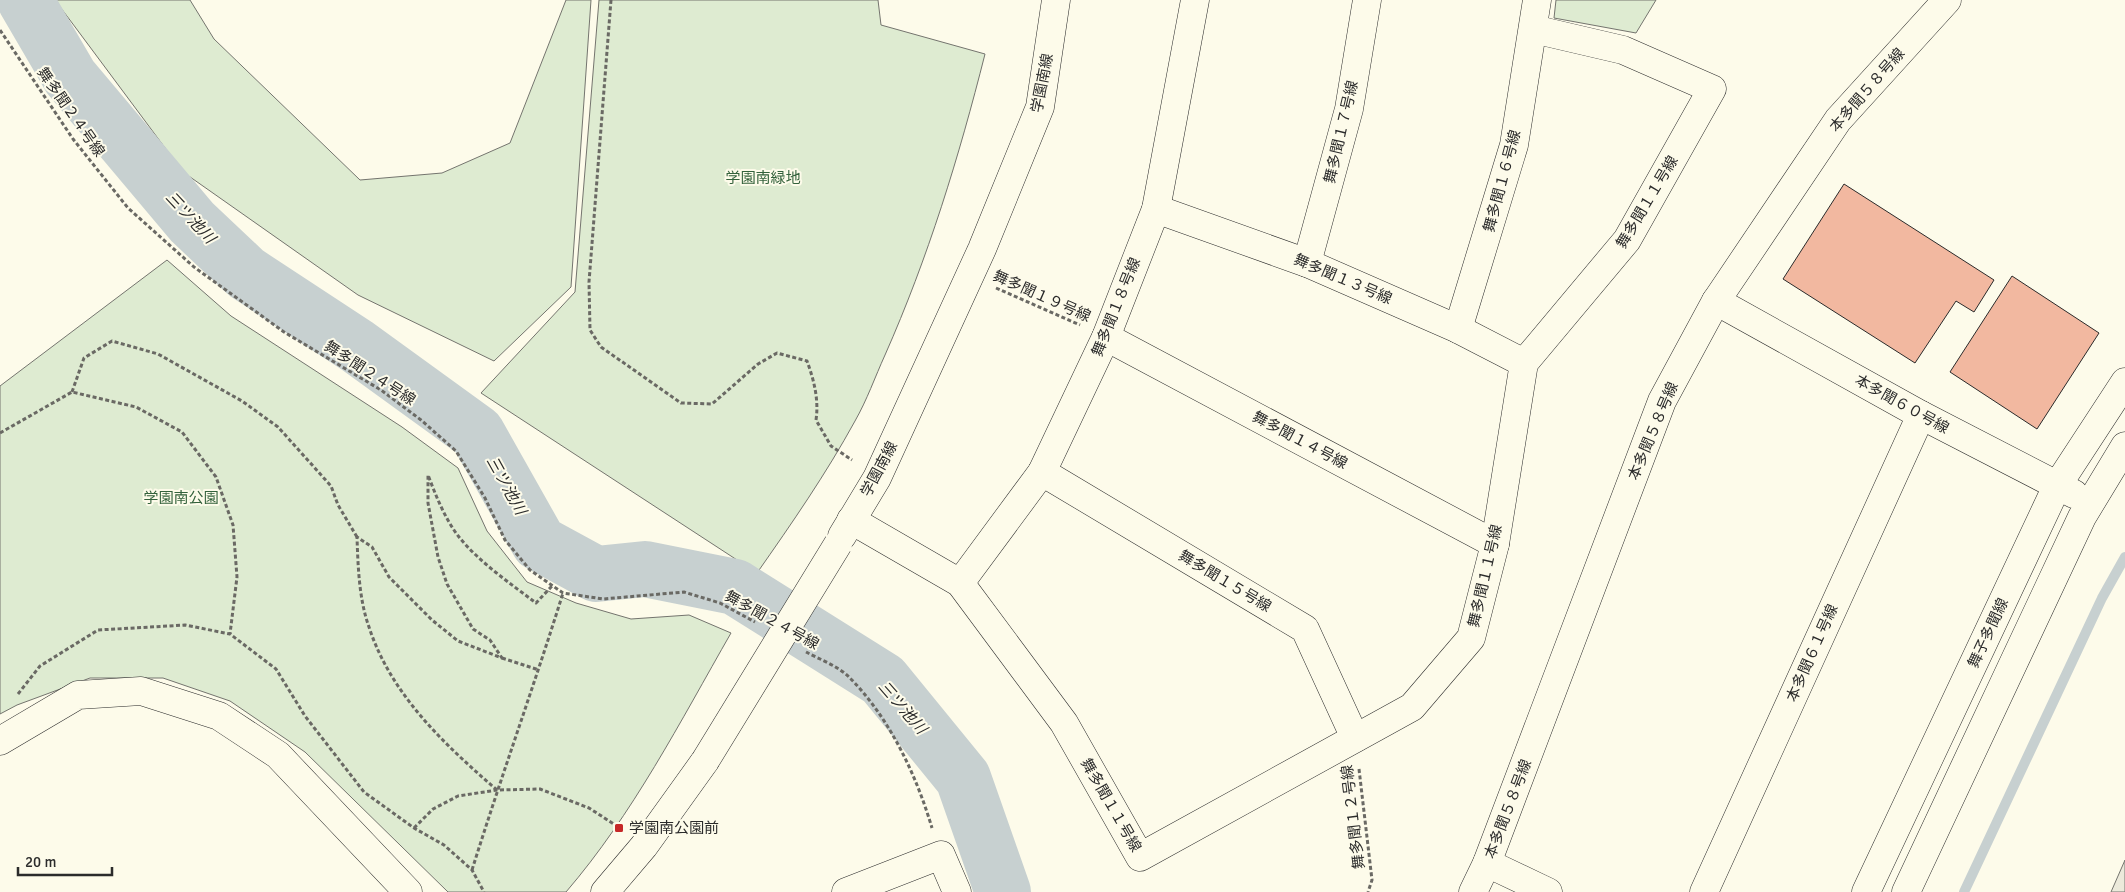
<svg xmlns="http://www.w3.org/2000/svg" width="2125" height="892" font-family="Signika,'Noto Sans JP',sans-serif">
	<rect width="100%" height="100%" fill="#fdfbea"/>
	<g fill="#deebd1" stroke="#74746e">
		<polygon points="55,0 190,0 214,39 360,180 442,173 510,143 566,0 591,0 571,287 494,361 358,295 183,172"/>
		<path d="M599 0H878L881 25 985 54C959 157 928 258 885 355 875 377 867 400 855 421 826 474 792 523 757 573L481 393 575 292Z"/>
		<polygon points="1556,0 1656,0 1636,33 1554,18"/>
		<path d="M167 260 231 316 402 427 458 468 487 531 527 582 576 603 631 619 689 615 731 633C680 722 633 814 566 892H448L305 752 230 701 163 678H90L17 705 0 714V386Z"/>
	</g>
	<polygon fill="#eceadb" stroke="#74746e" points="2125,860 2125,892 2111,892"/>
	<g fill="none" stroke-linecap="round" stroke-linejoin="round">
		<polyline stroke="#c7d0d0" stroke-width="10" points="1964,892 2102,598 2125,557"/>
		<polyline stroke="#c7d0d0" stroke-width="56" points="25,0 70,77 192,222 246,273 357,346 477,433 539,543 596,574 645,569 735,587 883,680 963,778 1003,892"/>
	</g>
	<g fill="#f2b8a0" stroke="#2b2b2b">
		<polygon points="1844,184 1994,280 1974,312 1956,301 1915,363 1783,279"/>
		<polygon points="2012,276 2099,333 2037,429 1950,372"/>
	</g>
	<g fill="none" stroke-linecap="round" stroke-linejoin="round">
		<g stroke="#2b2b2b" stroke-width="29">
			<g id="minor">
				<polyline points="1156,209 1307,263 1458,329 1524,363"/>
				<polyline points="1307,263 1349,109 1367,0"/>
				<polyline points="1716,301 1921,415 2074,494"/>
				<polyline points="1458,329 1514,145 1537,0"/>
				<polyline points="1106,337 1495,544"/>
				<polyline points="1042,472 1305,629 1355,738"/>
				<polyline points="851,520 960,583 1064,723 1140,857 1412,707 1471,638 1495,544 1524,363 1627,240 1712,89 1623,50 1533,29"/>
				<polyline points="842,536 877,478 982,249 1040,107 1056,0"/>
				<polyline points="960,583 1042,472 1106,337 1156,209 1195,0"/>
				<polyline points="0,741 78,695 141,691 219,716 278,755 408,892"/>
				<polyline points="1487,863 1548,892"/>
				<polyline points="605,892 644,846 705,761"/>
				<polyline points="846,892 941,855 957,892"/>
				<polyline points="1473,892 1487,863 1662,401 1716,301 1838,120 1947,0"/>
				<polyline points="1704,892 1921,415"/>
				<polyline points="1866,892 2057,486 2125,382"/>
				<polyline points="1906,892 2082,517 2125,446"/>
			</g>
		</g>
		<g stroke="#6a6964" stroke-width="3" stroke-dasharray="4 2.5" stroke-linecap="butt">
			<path d="M611 0 589 282 590 330 601 347 681 403 712 404 758 364 777 353 807 361C814 380 819 400 816 420L831 446 852 460"/>
			<polyline points="0,30 73,139 128,208 194,267 284,332 381,390 421,420 456,451 485,498 505,540 530,570 563,593 603,599 684,592 720,603 755,622"/>
			<polyline points="996,288 1080,325"/>
			<polyline points="72,392 84,358 112,341 158,354 242,401 278,427 331,486 338,505 357,537"/>
			<polyline points="0,433 72,392 136,407 182,432 216,477 233,525 237,577 230,634"/>
			<path d="M806 652C819 659 838 666 849 677 889 717 916 774 932 828"/>
			<polyline points="502,658 539,670"/>
			<polyline points="18,694 40,666 98,630 185,625 230,634 276,669 305,716 364,792 414,828 444,845 472,870 484,892"/>
			<polyline points="1359,769 1372,880 1368,892"/>
			<path d="M497 790C445 745 391 695 369 627 359 599 358 567 357 537L372 547 389 577 432 620 458 641 502 658 490 640 473 629 447 584 438 557 428 503V475C436 496 445 519 459 537 479 562 511 584 536 603L552 586"/>
			<polyline points="414,828 433,809 458,796 497,790 540,789 589,808 620,828"/>
			<path d="M472 870C501 777 534 686 563 593"/>
		</g>
		<use href="#minor" stroke="#fdfbea" stroke-width="28"/>
		<g stroke="#2b2b2b" stroke-width="29" stroke-linecap="butt">
			<polyline id="minor-bridge" points="705,761 838,544"/>
		</g>
		<use href="#minor-bridge" stroke="#fdfbea" stroke-width="28"/>
	</g>
	<rect fill="#c62828" stroke="#fdfbea" stroke-width="2" x="614" y="823" width="10" height="10" rx="2.5"/>
	<g text-anchor="middle" stroke-width="4" stroke-linejoin="round" paint-order="stroke">
		<g font-size="15" fill="#2b2b2b" stroke="#fdfbea">
			<text transform="translate(1042 83) rotate(-79)" y="5">学園南線</text>
			<text transform="translate(1867 90) rotate(-49)" y="5">本多聞５８号線</text>
			<text transform="translate(71 112) rotate(55)" y="5">舞多聞２４号線</text>
			<text transform="translate(1341 132) rotate(-77)" y="5">舞多聞１７号線</text>
			<text transform="translate(1502 181) rotate(-75)" y="5">舞多聞１６号線</text>
			<text transform="translate(1647 202) rotate(-59)" y="5">舞多聞１１号線</text>
			<text transform="translate(1343 279) rotate(23)" y="5">舞多聞１３号線</text>
			<text transform="translate(1042 296) rotate(24)" y="5">舞多聞１９号線</text>
			<text transform="translate(1116 307) rotate(-68)" y="5">舞多聞１８号線</text>
			<text transform="translate(370 373) rotate(33)" y="5">舞多聞２４号線</text>
			<text transform="translate(1902 404) rotate(29)" y="5">本多聞６０号線</text>
			<text transform="translate(1653 431) rotate(-67)" y="5">本多聞５８号線</text>
			<text transform="translate(1300 440) rotate(28)" y="5">舞多聞１４号線</text>
			<text transform="translate(879 469) rotate(-62)" y="5">学園南線</text>
			<text transform="translate(1485 576) rotate(-77)" y="5">舞多聞１１号線</text>
			<text transform="translate(1225 581) rotate(31)" y="5">舞多聞１５号線</text>
			<text transform="translate(772 620) rotate(29)" y="5">舞多聞２４号線</text>
			<text transform="translate(1988 633) rotate(-65)" y="5">舞子多聞線</text>
			<text transform="translate(1812 653) rotate(-66)" y="5">本多聞６１号線</text>
			<text transform="translate(1111 805) rotate(60)" y="5">舞多聞１１号線</text>
			<text transform="translate(1508 809) rotate(-69)" y="5">本多聞５８号線</text>
			<text transform="translate(1353 817) rotate(-97)" y="5">舞多聞１２号線</text>
		</g>
		<g font-size="15" fill="#34623c" stroke="#fdfbea">
			<text x="763" y="183">学園南緑地</text>
			<text x="181" y="503">学園南公園</text>
		</g>
		<g font-size="15" fill="#2b2b2b" stroke="#fdfbea" text-anchor="start">
			<text x="629" y="833">学園南公園前</text>
		</g>
		<g font-size="16" font-style="italic" fill="#2b2b2b" stroke="#fdfbea">
			<text transform="translate(191 217) rotate(47)" y="6">三ツ池川</text>
			<text transform="translate(507 485) rotate(61)" y="6">三ツ池川</text>
			<text transform="translate(903 707) rotate(49)" y="6">三ツ池川</text>
		</g>
	</g>
	<path d="M18 867v8h94v-8" fill="none" stroke="#2b2b2b" stroke-width="2.5"/>
	<text x="25" y="867" font-size="15" fill="#2b2b2b" stroke="#fdfbea" stroke-width="4" paint-order="stroke">20 m</text>
</svg>
